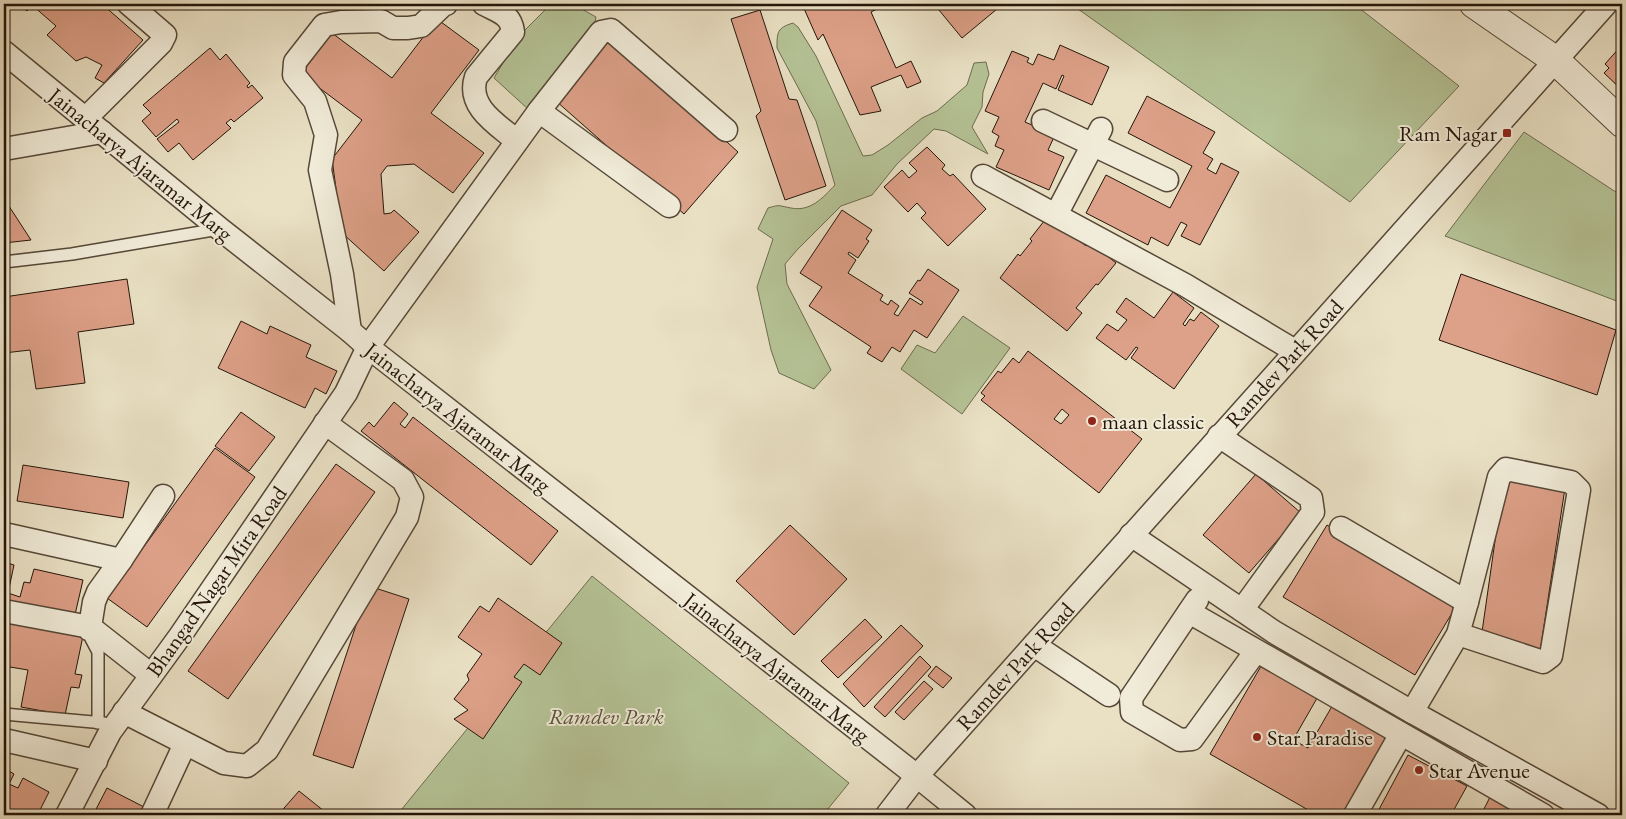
<svg xmlns="http://www.w3.org/2000/svg" width="1626" height="819" font-family="'EB Garamond',serif">
	<rect width="100%" height="100%" fill="#eae1c5"/>
	<filter id="stains"><feTurbulence type="fractalNoise" baseFrequency=".004" numOctaves="4"/><feColorMatrix values="0 0 0 0 .2 0 0 0 0 .09 0 0 0 0 .02 0 0 0 .5 -.17"/></filter>
	<radialGradient id="worn" r=".72"><stop offset=".6" stop-color="#630" stop-opacity="0"/><stop offset="1" stop-color="#630" stop-opacity=".3"/></radialGradient>
	<g fill="#b5c396" stroke="#6c6c50">
		<polygon points="551,4 573,4 596,17 591,44 529,110 494,78 519,36"/>
		<polygon points="1071,4 1354,4 1459,86 1350,202"/>
		<path d="M793 23 798 27 816 56 863 156 872 155 888 145 922 118 937 111 967 85 974 63 986 62 989 74 983 92 982 107 972 127 988 154 946 131 934 129 897 164 872 195 841 206 797 250 785 264 787 284 831 370 814 389 779 373 771 350 757 287 773 239 758 229 768 208C781 204 779 206 791 208 810 212 823 198 835 185L816 121 777 48C777 32 777 28 793 23Z"/>
		<polygon points="1524,132 1622,196 1622,303 1445,236"/>
		<polygon points="963,316 1010,348 962,414 901,369 917,345 935,353"/>
		<polygon points="592,576 849,783 823,815 397,815"/>
	</g>
	<g fill="#dda088" stroke="#241509" fill-rule="evenodd">
		<polygon points="19,4 102,4 143,40 104,83 95,78 102,65 86,57 76,61 47,35 56,26 32,5 27,11"/>
		<polygon points="802,4 828,4 829,6 833,4 877,4 879,8 871,12 896,68 911,61 921,82 907,88 901,75 871,87 881,111 860,115 823,34 818,40"/>
		<polygon points="934,4 1003,4 962,38"/>
		<polygon points="760,10 789,99 797,100 826,186 785,200 756,116 761,111 731,19"/>
		<polygon points="437,19 479,50 431,113 484,153 453,193 414,164 387,166 381,174 384,214 391,213 394,210 419,232 384,271 342,233 332,159 362,120 301,74 332,33 392,78"/>
		<polygon points="612,38 738,152 684,214 556,101"/>
		<polygon points="1060,45 1109,67 1092,105 1058,90 1064,76 1062,75 1056,89 1043,83 1025,122 1055,135 1048,150 1064,157 1049,190 996,167 1004,150 995,146 999,136 992,132 999,117 985,111 1012,51 1029,58 1027,62 1033,65 1038,54 1054,60"/>
		<polygon points="1622,45 1622,90 1604,73 1609,68 1605,64"/>
		<polygon points="210,48 220,60 226,54 250,83 247,86 248,88 252,85 263,98 234,122 231,119 226,123 231,128 193,160 179,143 168,152 157,139 179,122 177,119 156,137 142,121 151,113 143,105"/>
		<polygon points="1147,96 1215,132 1203,153 1213,159 1207,169 1216,174 1221,163 1239,172 1200,245 1181,236 1187,225 1181,222 1168,246 1151,237 1148,245 1086,213 1106,175 1170,208 1192,166 1128,133"/>
		<polygon points="927,147 945,165 942,169 950,176 953,174 986,209 948,246 921,218 926,213 917,203 908,212 884,187 902,170 909,178 917,171 909,163"/>
		<polygon points="4,199 5,200 31,240 4,243"/>
		<polygon points="842,210 872,230 866,239 869,241 858,258 849,252 848,254 856,260 848,273 883,295 880,300 888,305 891,300 899,306 894,314 898,316 910,298 921,305 923,302 909,293 918,280 920,281 928,269 959,290 927,338 914,330 900,352 892,347 882,362 867,353 871,347 809,306 822,287 800,273"/>
		<polygon points="1048,216 1086,246 1090,242 1116,263 1098,285 1096,284 1076,308 1082,313 1067,331 1000,278 1018,254 1020,256 1032,241 1030,239"/>
		<polygon points="1461,274 1616,330 1597,395 1439,340"/>
		<polygon points="127,279 134,324 78,332 85,383 36,389 30,350 4,353 4,297"/>
		<polygon points="1173,292 1194,308 1183,324 1185,326 1190,319 1194,321 1201,312 1219,326 1174,389 1131,358 1138,348 1136,347 1126,360 1096,338 1107,324 1118,331 1127,320 1116,312 1126,298 1154,318"/>
		<polygon points="241,321 267,334 270,326 311,345 306,357 337,371 326,394 315,388 305,408 218,368"/>
		<path d="M1028 351 1142 439 1099 493 981 400 985 396 981 393 998 371 1001 373 1013 358 1019 363ZM1062 409 1069 415 1061 424 1054 419Z"/>
		<polygon points="394,402 408,414 400,424 405,428 413,417 558,531 531,565 361,431 369,422 374,427"/>
		<polygon points="241,412 275,437 249,471 215,446"/>
		<polygon points="215,448 255,477 147,627 107,598"/>
		<polygon points="336,464 375,492 228,699 188,671"/>
		<polygon points="23,465 129,482 123,518 17,501"/>
		<polygon points="1256,474 1301,513 1249,573 1203,535"/>
		<polygon points="1504,478 1565,488 1540,652 1481,639"/>
		<polygon points="790,525 847,579 794,635 736,581"/>
		<polygon points="1327,525 1458,603 1415,675 1283,597"/>
		<polygon points="4,562 14,565 8,593 20,597 24,582 30,583 34,569 83,580 74,619 4,604"/>
		<polygon points="369,586 409,599 353,768 313,755"/>
		<polygon points="498,598 562,643 540,675 524,664 514,677 522,682 483,739 454,719 468,710 454,699 469,680 467,675 482,654 458,637 480,606 489,612"/>
		<polygon points="865,619 882,637 838,678 821,661"/>
		<polygon points="4,621 83,636 75,674 82,675 79,688 71,687 65,715 21,707 28,670 4,666"/>
		<polygon points="901,625 923,646 864,707 843,684"/>
		<polygon points="920,656 931,667 885,717 874,707"/>
		<polygon points="1264,661 1320,693 1293,740 1308,748 1335,701 1391,734 1343,815 1317,815 1210,754"/>
		<polygon points="936,666 952,678 943,688 928,676"/>
		<polygon points="924,681 933,689 904,720 895,712"/>
		<polygon points="1408,755 1467,786 1451,815 1376,815"/>
		<polygon points="4,768 14,774 9,784 18,788 23,778 49,792 38,814 34,812 32,815 4,815"/>
		<polygon points="107,788 146,808 142,815 93,815"/>
		<polygon points="299,791 329,815 278,815"/>
		<polygon points="1490,797 1524,815 1481,815"/>
	</g>
	<g fill="none" stroke-linecap="round" stroke-linejoin="round">
		<g stroke="#564838" stroke-width="14">
			<g id="service">
				<polyline points="4,262 72,254 219,229"/>
				<polyline points="86,634 89,635 98,652 98,723"/>
				<polyline points="4,714 104,723"/>
			</g>
		</g>
		<g stroke="#564838" stroke-width="25">
			<g id="minor">
				<path d="M484 4C499 12 511 14 513 32L476 77C466 107 498 125 517 141"/>
				<polyline points="4,52 220,229 350,331 368,347 917,776 965,815"/>
				<polyline points="539,111 669,206"/>
				<polyline points="85,119 161,43 165,35 129,4"/>
				<polyline points="1043,121 1167,180"/>
				<polyline points="4,149 102,132"/>
				<polyline points="983,176 1185,285 1295,351"/>
				<polyline points="1056,215 1101,129"/>
				<polyline points="350,331 342,274 320,170 326,135 315,101 294,75 295,62 324,25 341,22 381,21 393,28 408,28 421,26 443,5 446,4"/>
				<polyline points="1219,436 1311,498 1313,512 1242,610"/>
				<polyline points="1341,528 1467,602"/>
				<polyline points="4,534 121,560"/>
				<polyline points="1131,535 1274,632 1412,712 1458,634 1543,662 1551,656 1579,490 1571,482 1506,469 1499,477 1467,602 1458,634"/>
				<polyline points="1197,600 1131,698 1132,712 1180,740 1192,739 1256,651"/>
				<polyline points="4,611 90,627 151,675"/>
				<polyline points="1189,612 1543,815"/>
				<polyline points="90,627 94,602 98,592 121,560 163,496"/>
				<polyline points="1034,645 1109,695"/>
				<polyline points="124,712 224,763 247,766 267,750 407,517 412,497 403,480 325,423"/>
				<polyline points="1412,712 1598,815"/>
				<polyline points="4,740 96,761"/>
				<polyline points="67,815 110,732 180,636 346,393 368,347 539,111 601,32 611,30 726,130"/>
				<polyline points="152,815 185,744"/>
				<polyline points="887,815 917,776 1606,4"/>
				<polyline points="1355,815 1401,734"/>
			</g>
		</g>
		<g stroke="#564838" stroke-width="30">
			<polyline id="tertiary" points="1474,4 1555,60 1622,123"/>
		</g>
		<use href="#service" stroke="#f1ecd9" stroke-width="11"/>
		<use href="#minor" stroke="#f1ecd9" stroke-width="22"/>
		<use href="#tertiary" stroke="#f1ecd9" stroke-width="28"/>
	</g>
	<g fill="#8f2418" stroke="#f1ecd9" stroke-width="2">
		<rect x="1502" y="128" width="10" height="10" rx="2.5"/>
		<circle cx="1092" cy="421" r="5"/>
		<circle cx="1257" cy="737" r="5"/>
		<circle cx="1419" cy="770" r="5"/>
	</g>
	<g text-anchor="middle" stroke-width="4" stroke-linejoin="round" paint-order="stroke">
		<g font-size="22" fill="#241509" stroke="#f1ecd9" text-anchor="start">
			<text x="1497" y="141" text-anchor="end">Ram Nagar</text>
			<text x="1102" y="429">maan classic</text>
			<text x="1267" y="745">Star Paradise</text>
			<text x="1429" y="778">Star Avenue</text>
		</g>
		<g font-size="22" fill="#241509" stroke="#f1ecd9">
			<text transform="translate(141 164) rotate(39)" y="8">Jainacharya Ajaramar Marg</text>
			<text transform="translate(1284 363) rotate(-48)" y="8">Ramdev Park Road</text>
			<text transform="translate(458 417) rotate(38)" y="8">Jainacharya Ajaramar Marg</text>
			<text transform="translate(216 581) rotate(-55)" y="8">Bhangad Nagar Mira Road</text>
			<text transform="translate(1015 666) rotate(-48)" y="8">Ramdev Park Road</text>
			<text transform="translate(777 667) rotate(38)" y="8">Jainacharya Ajaramar Marg</text>
		</g>
		<g font-size="22" font-style="italic" fill="#57523a" stroke="#f1ecd9">
			<text x="606" y="724">Ramdev Park</text>
		</g>
	</g>
	<rect width="1626" height="819" fill="none" stroke="#eae1c5" stroke-width="20"/>
	<rect x="5" y="5" width="1616" height="809" fill="none" stroke="#241509" stroke-width="2.5"/>
	<rect x="10" y="10" width="1606" height="799" fill="none" stroke="#241509"/>
	<rect width="100%" height="100%" filter="url(#stains)"/>
	<rect width="100%" height="100%" fill="url(#worn)"/>
</svg>
